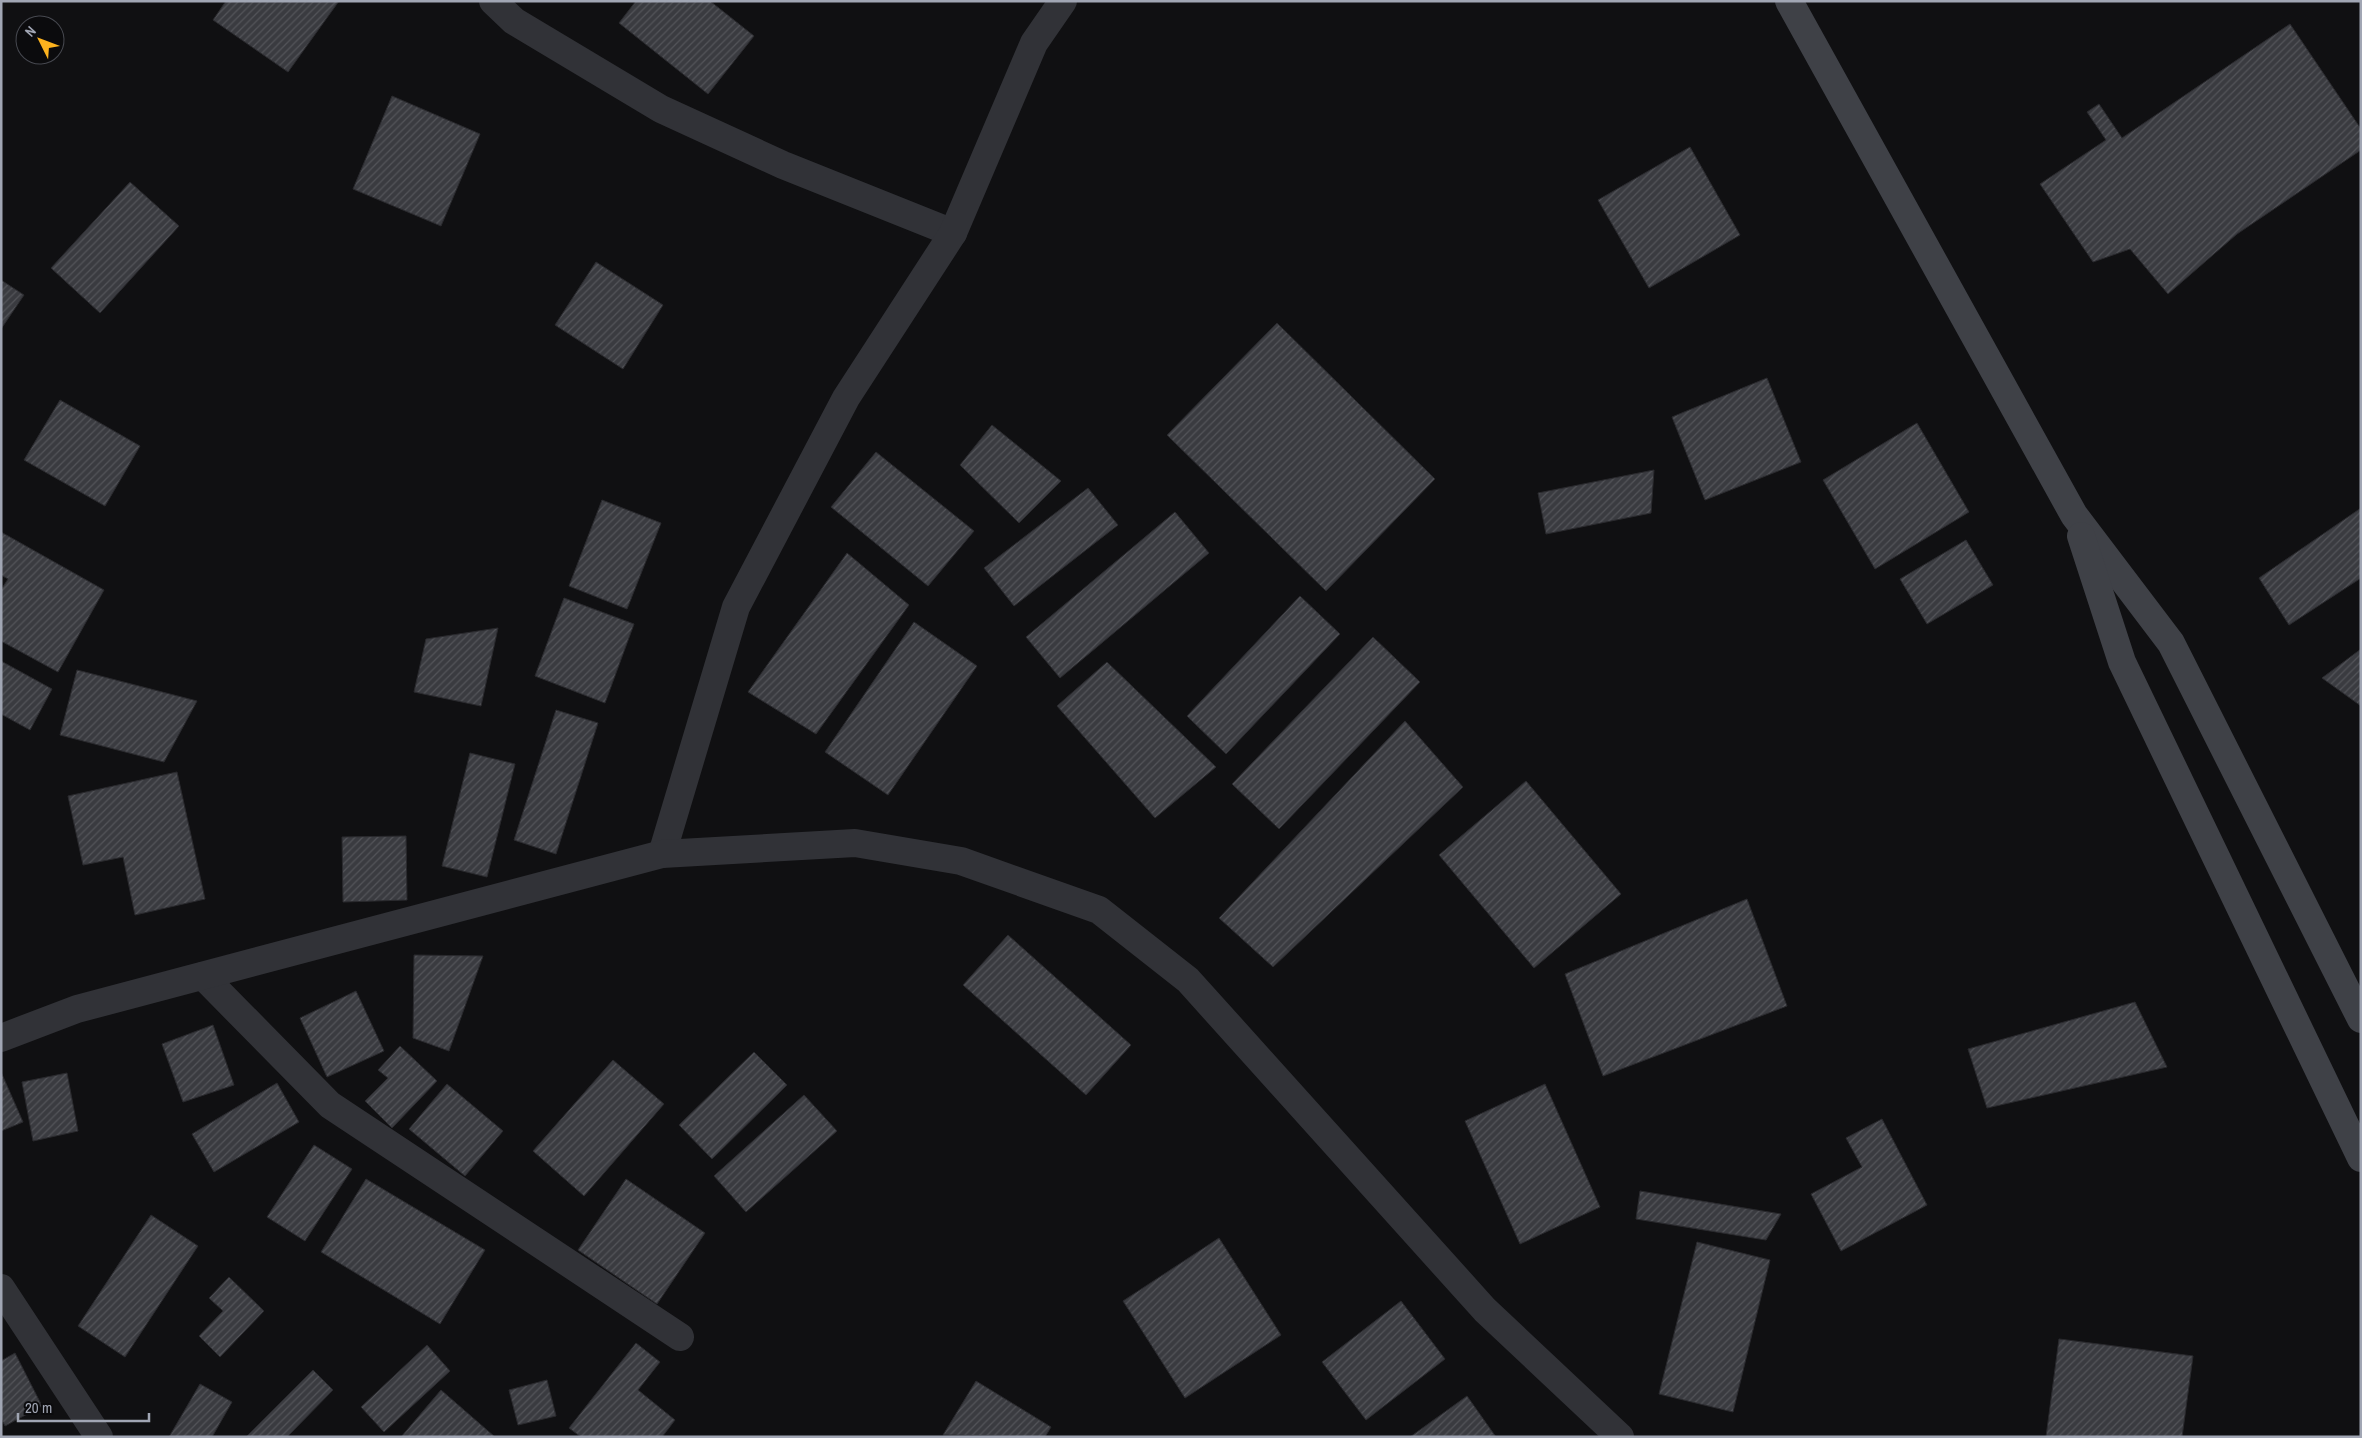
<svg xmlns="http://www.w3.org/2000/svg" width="2362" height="1438" font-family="'Archivo Narrow',sans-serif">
	<defs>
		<pattern id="building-hatch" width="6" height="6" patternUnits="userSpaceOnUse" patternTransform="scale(1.25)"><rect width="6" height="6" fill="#3a3b40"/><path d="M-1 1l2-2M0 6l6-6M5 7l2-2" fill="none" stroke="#535459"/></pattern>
	</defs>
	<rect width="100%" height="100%" fill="#101012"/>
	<g fill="url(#building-hatch)" stroke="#2a2a2e">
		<polygon points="226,1 339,1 288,72 213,20"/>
		<polygon points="636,1 710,1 754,36 708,94 619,23"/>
		<polygon points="2290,24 2361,129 2361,150 2237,234 2168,294 2130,249 2093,262 2040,184 2106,140 2087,112 2099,104 2122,138"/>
		<polygon points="392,96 480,134 441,226 353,189"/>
		<polygon points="1690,147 1740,235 1649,288 1598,200"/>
		<polygon points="130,182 179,226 100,313 51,268"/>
		<polygon points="596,262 663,305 623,369 555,325"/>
		<polygon points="1,280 24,295 1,329"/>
		<polygon points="1277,323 1435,479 1326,591 1167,435"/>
		<polygon points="1767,378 1801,462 1705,500 1672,417"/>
		<polygon points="60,400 140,446 105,506 24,460"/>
		<polygon points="1917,423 1969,512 1875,569 1823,480"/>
		<polygon points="992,425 1061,481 1019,523 960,465"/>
		<polygon points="876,452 974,531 928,586 831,507"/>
		<polygon points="1654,470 1651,513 1546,534 1538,493"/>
		<polygon points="1088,488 1118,525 1014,606 984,568"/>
		<polygon points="602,500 661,523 627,609 569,586"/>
		<polygon points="2361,508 2361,578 2289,625 2259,578"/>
		<polygon points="1175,512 1209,553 1060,678 1026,637"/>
		<polygon points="1,532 104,590 58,672 1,641 1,590 8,579 1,575"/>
		<polygon points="1966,540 1993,585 1927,624 1900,579"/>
		<polygon points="847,553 909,605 816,734 748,692"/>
		<polygon points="1300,596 1340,634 1226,754 1187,716"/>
		<polygon points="564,598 634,624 605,703 535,676"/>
		<polygon points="914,622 977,666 888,795 825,752"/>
		<polygon points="498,628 481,706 414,692 426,639"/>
		<polygon points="1373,637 1420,682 1279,829 1232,784"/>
		<polygon points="2361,649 2361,706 2322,678"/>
		<polygon points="1,661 52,689 30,730 1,714"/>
		<polygon points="1107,662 1216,767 1155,818 1057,706"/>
		<polygon points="77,670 197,701 164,762 60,735"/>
		<polygon points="556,710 598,723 556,854 514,840"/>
		<polygon points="1405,721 1463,787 1273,967 1219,918"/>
		<polygon points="470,753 515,764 487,877 442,866"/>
		<polygon points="177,772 205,899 135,915 123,857 83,865 68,796"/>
		<polygon points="1526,781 1621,894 1534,968 1439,855"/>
		<polygon points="406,836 407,900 343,902 342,837"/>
		<polygon points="1747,899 1787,1006 1603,1076 1565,974"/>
		<polygon points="1008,935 1131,1045 1086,1095 963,985"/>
		<polygon points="414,955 483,956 449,1051 413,1038"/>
		<polygon points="356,991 384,1051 327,1077 300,1018"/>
		<polygon points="2135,1002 2167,1067 1987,1108 1968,1049"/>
		<polygon points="213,1025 234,1085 183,1102 162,1044"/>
		<polygon points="400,1046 437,1081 392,1128 365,1101 388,1078 378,1070"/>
		<polygon points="754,1052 787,1085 712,1159 679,1125"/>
		<polygon points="613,1060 664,1104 584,1196 533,1151"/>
		<polygon points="1,1072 23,1122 1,1131"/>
		<polygon points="67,1073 78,1131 33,1141 22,1082"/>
		<polygon points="277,1083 299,1122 214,1172 192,1134"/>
		<polygon points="447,1084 503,1131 465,1176 409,1129"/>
		<polygon points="1545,1084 1600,1207 1520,1244 1465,1121"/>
		<polygon points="804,1095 837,1131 746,1212 714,1176"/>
		<polygon points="1882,1119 1927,1205 1841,1251 1811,1194 1862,1167 1846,1138"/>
		<polygon points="314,1145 352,1169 305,1241 267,1217"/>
		<polygon points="366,1179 485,1250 440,1324 321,1252"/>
		<polygon points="626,1179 705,1233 657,1304 578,1250"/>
		<polygon points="1640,1191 1781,1214 1766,1240 1636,1219"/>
		<polygon points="151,1215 198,1246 125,1357 78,1326"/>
		<polygon points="1219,1238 1281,1335 1185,1398 1123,1301"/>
		<polygon points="1697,1242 1770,1260 1733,1412 1659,1394"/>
		<polygon points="229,1277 264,1311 220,1357 199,1336 223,1311 209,1298"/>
		<polygon points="1401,1301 1445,1359 1366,1420 1322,1362"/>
		<polygon points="2059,1339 2193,1356 2182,1437 2046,1437"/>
		<polygon points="636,1343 660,1362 638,1390 675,1420 662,1437 581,1437 569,1428"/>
		<polygon points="427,1345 450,1371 384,1432 361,1407"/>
		<polygon points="15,1353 42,1406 5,1426 1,1418 1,1361"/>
		<polygon points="313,1370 333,1390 287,1437 246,1437"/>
		<polygon points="547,1380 556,1416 518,1425 509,1390"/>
		<polygon points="976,1381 1051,1427 1045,1437 943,1435"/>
		<polygon points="200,1384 232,1402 212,1437 169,1437"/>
		<polygon points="441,1390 495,1437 401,1437"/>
		<polygon points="1467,1396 1496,1437 1410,1437"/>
	</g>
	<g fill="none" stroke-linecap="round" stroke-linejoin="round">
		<g stroke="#313237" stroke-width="28">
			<polyline points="493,1 514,21 661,109 783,165 953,233"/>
			<polyline points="662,854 736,607 846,398 953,233 1034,43 1063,1"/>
			<polyline points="203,976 330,1105 680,1337"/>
			<polyline points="1,1038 77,1009 662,854 855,843 961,861 1099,910 1188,980 1485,1310 1620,1437"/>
			<polyline points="1,1288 99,1437"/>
		</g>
		<g stroke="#3f4147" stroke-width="28">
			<polyline points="1789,1 2074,515 2171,643 2361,1019"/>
			<polyline points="2081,536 2122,662 2361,1158"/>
		</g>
	</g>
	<rect width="2362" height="1438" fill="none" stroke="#a1a6b4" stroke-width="5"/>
	<g transform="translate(40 40) rotate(312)"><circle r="24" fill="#0b0b0d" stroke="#474950"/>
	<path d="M0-4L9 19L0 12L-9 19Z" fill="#fdb31e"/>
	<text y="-8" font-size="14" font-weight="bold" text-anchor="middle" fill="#a1a6b4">N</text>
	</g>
	<path d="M18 1413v8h131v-8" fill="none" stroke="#a1a6b4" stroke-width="2.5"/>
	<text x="25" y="1413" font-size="15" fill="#a1a6b4" stroke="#0b0b0d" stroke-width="4" paint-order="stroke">20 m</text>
</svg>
